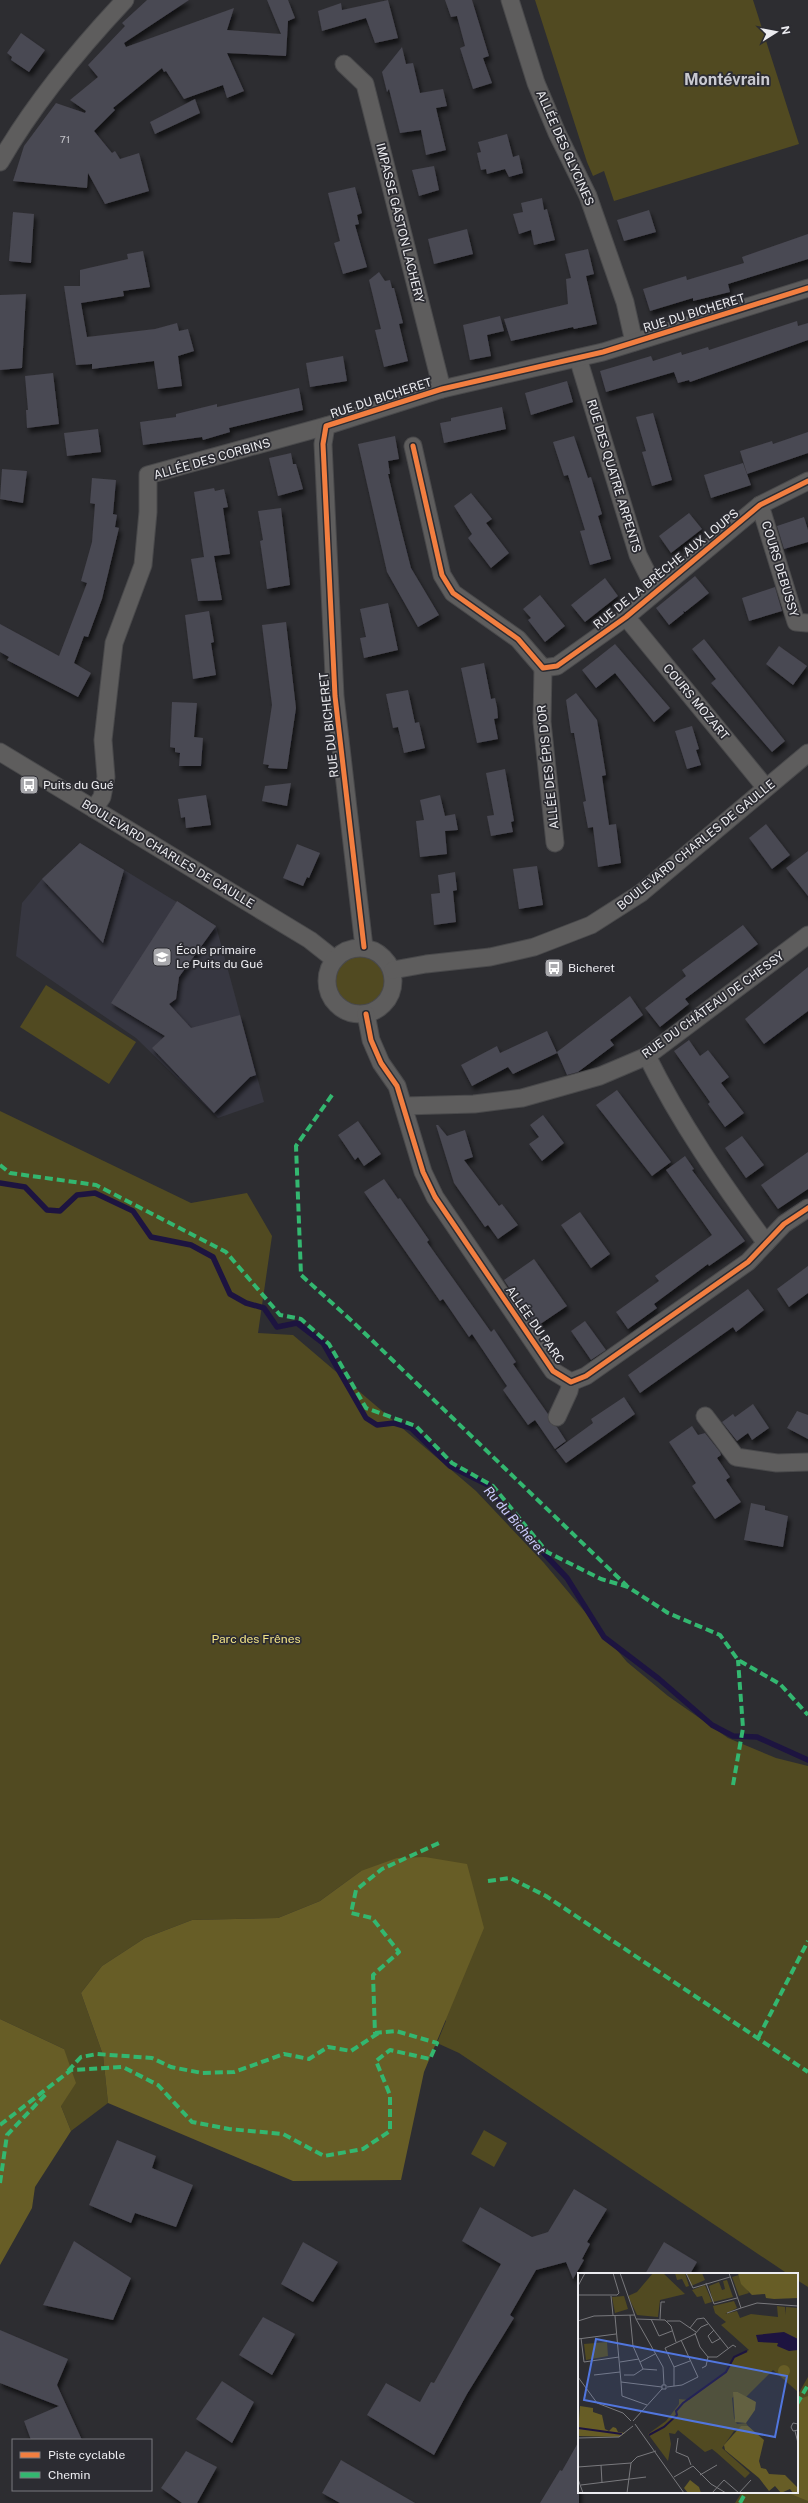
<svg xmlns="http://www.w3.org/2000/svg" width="808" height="2503" font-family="'Public Sans',sans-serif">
	<defs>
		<filter id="shadow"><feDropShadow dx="2.5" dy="4.5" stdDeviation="2" flood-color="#0009"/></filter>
	</defs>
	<rect width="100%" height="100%" fill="#2d2d31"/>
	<polygon fill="#373741" points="80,843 216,926 264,1102 218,1118 136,1038 16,956 22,903 42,879"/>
	<g fill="#514a21">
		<polygon points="535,0 753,0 799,144 614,201 604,171 593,176 587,162"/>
		<circle cx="359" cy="981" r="26"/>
		<polygon points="46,985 136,1042 109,1084 20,1027"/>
		<polygon points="0,1111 191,1203 247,1193 272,1236 258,1333 293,1335 476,1491 544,1563 627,1662 668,1696 728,1738 776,1758 808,1766 808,2287 797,2280 797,2274 788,2274 459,2053 437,2043 446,2021 361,1871 320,1901 278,1918 192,1920 145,1938 102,1966 81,1993 103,2055 108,2103 71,2131 61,2106 64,2049 0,2019"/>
		<polygon points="484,2130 507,2143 494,2167 471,2154"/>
		<polygon points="808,2377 808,2503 735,2503 742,2492 797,2492 797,2396"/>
	</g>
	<g fill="#675d26">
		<polygon points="425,1857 467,1864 484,1928 424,2072 401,2180 293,2181 108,2103 103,2055 81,1993 102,1966 145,1938 192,1920 278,1918 320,1901 361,1871 397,1858"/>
		<polygon points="0,2019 64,2049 76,2083 61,2106 71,2131 35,2187 32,2208 0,2265"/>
		<polygon points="808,2396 808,2501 786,2492 797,2492 797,2400"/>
	</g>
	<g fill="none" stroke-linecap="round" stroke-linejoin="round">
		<polyline stroke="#1d1440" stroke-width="5.5" points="0,1183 25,1187 47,1210 60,1211 77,1195 95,1193 133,1211 151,1237 191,1245 213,1257 230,1294 246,1303 264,1308 277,1327 297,1323 323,1343 366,1418 377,1425 394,1423 411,1428 450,1466 488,1485 510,1517 567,1578 604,1637 659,1679 712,1725 733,1736 757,1737 808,1760"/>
	</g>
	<g fill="#494852" filter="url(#shadow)">
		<polygon points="147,0 189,0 124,43 126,47 234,8 227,30 281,34 267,0 288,0 295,18 288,21 286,56 227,53 244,91 227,98 223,85 184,99 166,71 164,72 162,68 113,108 115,110 94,131 112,153 115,151 120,159 139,153 149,191 105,204 88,173 87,188 13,181 24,146 56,103 85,113 86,111 70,100 98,77 88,65 125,26 122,23"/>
		<polygon points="388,0 398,38 375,43 366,18 322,31 318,11 341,3 342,10"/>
		<polygon points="445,0 472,0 489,56 483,58 492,83 473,89 460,48 465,46 457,16 451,17"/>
		<polygon points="21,33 45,50 29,72 11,60 12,57 7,53"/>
		<polygon points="402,47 406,64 413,63 420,93 443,89 447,106 436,108 446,150 426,155 421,130 400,133 389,89 387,92 382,72"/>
		<polygon points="195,99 200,113 155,134 150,122"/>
		<polygon points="507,134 513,157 519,155 523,173 509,177 505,169 487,174 486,169 481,170 477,153 481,152 478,142"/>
		<polygon points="434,166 439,190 419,196 412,170"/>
		<polygon points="355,187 362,213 357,215 359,224 355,225 367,267 343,274 334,243 340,241 328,193"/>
		<polygon points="542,198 544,210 547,209 555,240 534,245 531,230 519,234 513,214 523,212 521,203"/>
		<polygon points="649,210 656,232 624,241 617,220"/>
		<polygon points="13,212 34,214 31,263 9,261"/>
		<polygon points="467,229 473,254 434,264 428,239"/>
		<polygon points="808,234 808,259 728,284 730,292 693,301 693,298 650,311 643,289 686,276 687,280 744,263 742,257"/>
		<polygon points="588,249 594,274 586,276 597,324 574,329 573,327 511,341 504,319 568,304 566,279 571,278 565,254"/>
		<polygon points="143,251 150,287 123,291 124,296 81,303 87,337 155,329 177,323 179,331 188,329 194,351 178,356 182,386 158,389 154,361 92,369 92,364 76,365 64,286 80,286 80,270 128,259 127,254"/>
		<polygon points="379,272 385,281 390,280 392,288 394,288 403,323 399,324 408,361 384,367 375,330 381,329 369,280"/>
		<polygon points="26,294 22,368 0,370 0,295"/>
		<polygon points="500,316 504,331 487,335 491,356 470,360 463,325"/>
		<polygon points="797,321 798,326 808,323 808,340 690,382 689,380 678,383 674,372 606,392 600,371 651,356 653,361 681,352 682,355 708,347 709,350"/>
		<polygon points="343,356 347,381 310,387 306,363"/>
		<polygon points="53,373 59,424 27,428 26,410 28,410 25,376"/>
		<polygon points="567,381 573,402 531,415 525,393"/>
		<polygon points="299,388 303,410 229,428 230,432 203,440 202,437 143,445 140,422 176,417 176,414 217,404 217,407"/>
		<polygon points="502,407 506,429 444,443 440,423 451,421 451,418"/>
		<polygon points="653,413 672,480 652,486 642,452 646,451 636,417"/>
		<polygon points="98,429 101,452 67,456 64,433"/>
		<polygon points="808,432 808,453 747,474 740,451 772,441 773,444"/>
		<polygon points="395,436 399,459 388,461 390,474 388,474 401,529 411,568 439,615 418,627 387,572 358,444"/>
		<polygon points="574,436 588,478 591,477 602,514 598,516 611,559 590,565 580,531 585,530 568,475 564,476 553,442"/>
		<polygon points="291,453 293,464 296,464 303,489 278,496 269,458"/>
		<polygon points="743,463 751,485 711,498 704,475"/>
		<polygon points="2,469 27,471 23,503 0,499"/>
		<polygon points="92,478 116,480 113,514 117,515 115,527 119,528 102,599 88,637 84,636 74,663 91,673 78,697 7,660 9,657 0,652 0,624 59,656 87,583 81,581 92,542 95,504 90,503"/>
		<polygon points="214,488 215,491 224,489 228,507 223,508 230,554 214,556 222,600 198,601 191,559 204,557 194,492"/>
		<polygon points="471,493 492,519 486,523 509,553 491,568 468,538 472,534 454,506"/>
		<polygon points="281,508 290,585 267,589 260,541 263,540 258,511"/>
		<polygon points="689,513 702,529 671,553 659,536"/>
		<polygon points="804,517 808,530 808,542 784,549 777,526"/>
		<polygon points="695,576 709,593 685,612 683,611 684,613 669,625 656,608"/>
		<polygon points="605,578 618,596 585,622 571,605"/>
		<polygon points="775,587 782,611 749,621 742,598"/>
		<polygon points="540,595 565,626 545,642 528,620 531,618 523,609"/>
		<polygon points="388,603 398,650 364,658 360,638 366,637 360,609"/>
		<polygon points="209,611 214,642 211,643 216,675 193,679 185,615"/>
		<polygon points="286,622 296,708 287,769 268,768 269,765 263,764 272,705 262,625"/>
		<polygon points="704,639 785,741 772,752 711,683 716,679 692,649"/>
		<polygon points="615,644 670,708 654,722 615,673 596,688 582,670"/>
		<polygon points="779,646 807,666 793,685 766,664"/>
		<polygon points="484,663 491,699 495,698 497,707 498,718 494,719 498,739 477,743 461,668"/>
		<polygon points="408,690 415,723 419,722 425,748 404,753 398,727 393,728 386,694"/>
		<polygon points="576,693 597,720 606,775 602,776 609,825 616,824 621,863 598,867 593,827 588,828 583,802 586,801 574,733 571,733 566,700"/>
		<polygon points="172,702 197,703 194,737 203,738 201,766 179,766 180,753 175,752 175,748 170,747"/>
		<polygon points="692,726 699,749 696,750 701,765 687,769 675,731"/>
		<polygon points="505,769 514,821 511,822 513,832 491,836 487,816 494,815 486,773"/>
		<polygon points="291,783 287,806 262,801 265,786"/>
		<polygon points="206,795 211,825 186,828 185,817 181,818 178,799"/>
		<polygon points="440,795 445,816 455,814 458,830 445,831 447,854 420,857 416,821 424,820 420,800"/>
		<polygon points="766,824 790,855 772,869 749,838"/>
		<polygon points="80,843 124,870 103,943 42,879"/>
		<polygon points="297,844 320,853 309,878 307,877 303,886 283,878"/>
		<polygon points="808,851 808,896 786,868"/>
		<polygon points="537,866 543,905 519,909 513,869"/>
		<polygon points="455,872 457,890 453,891 456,922 434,925 431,894 440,893 438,875"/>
		<polygon points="177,901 216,926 179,977 176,999 169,1004 191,1028 240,1015 256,1075 250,1077 214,1113 152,1048 165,1036 111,1003"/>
		<polygon points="743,925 758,944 685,999 689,1004 660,1027 645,1008 686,976 682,970"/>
		<polygon points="808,967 808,1011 764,1044 745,1019"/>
		<polygon points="630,996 643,1015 610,1040 614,1045 578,1072 567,1075 557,1052"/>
		<polygon points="547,1031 557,1053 513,1074 508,1067 472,1086 461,1065 497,1046 500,1053"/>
		<polygon points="689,1040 700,1056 708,1050 729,1077 721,1083 744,1113 725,1127 708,1104 710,1102 674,1051"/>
		<polygon points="617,1090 671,1162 652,1176 596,1105"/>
		<polygon points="543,1115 564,1143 542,1161 529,1144 539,1137 530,1125"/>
		<polygon points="358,1121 381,1154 364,1166 358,1157 355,1160 338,1135"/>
		<polygon points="436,1125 438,1125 447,1136 465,1130 473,1157 464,1160 499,1206 502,1204 518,1225 498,1239 488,1225 485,1227 454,1183"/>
		<polygon points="742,1136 764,1165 746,1178 725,1148"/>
		<polygon points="808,1152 808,1189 778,1209 761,1185"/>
		<polygon points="685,1156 694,1169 692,1170 745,1241 709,1266 708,1264 654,1304 657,1308 628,1329 616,1312 659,1281 655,1276 712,1235 666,1170"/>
		<polygon points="384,1179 398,1199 400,1198 429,1240 427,1242 491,1332 494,1329 516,1362 513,1364 548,1414 549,1422 557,1427 566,1441 555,1449 535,1420 528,1425 503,1390 507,1386 472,1334 469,1337 443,1299 440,1301 364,1192"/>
		<polygon points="580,1212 610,1254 591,1268 561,1225"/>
		<polygon points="534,1259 567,1306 536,1327 504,1280"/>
		<polygon points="808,1266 808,1293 789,1307 777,1289"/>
		<polygon points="748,1289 764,1310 736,1332 733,1327 640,1393 628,1375"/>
		<polygon points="585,1321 606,1350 591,1360 571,1331"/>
		<polygon points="624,1397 635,1414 566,1463 556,1450 593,1423 591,1419"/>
		<polygon points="753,1404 769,1428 752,1440 748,1433 737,1441 722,1422 733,1414 735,1417"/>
		<polygon points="797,1411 808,1415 808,1439 787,1428"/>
		<polygon points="692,1426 698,1435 705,1433 720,1452 721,1455 717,1458 730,1477 726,1480 741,1502 715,1519 692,1486 696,1483 669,1442"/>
		<polygon points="751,1503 765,1506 765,1510 788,1516 783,1547 744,1540"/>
		<polygon points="117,2140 156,2156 152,2168 193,2185 176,2227 135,2213 131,2223 89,2205"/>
		<polygon points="574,2189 607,2209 587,2242 590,2244 582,2259 584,2260 573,2279 566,2262 536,2270 510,2315 514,2318 467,2394 434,2455 367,2415 386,2383 420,2402 431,2382 434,2383 501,2264 462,2241 480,2207 532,2237 548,2232"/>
		<polygon points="74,2241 131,2278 113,2320 43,2305"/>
		<polygon points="303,2242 338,2262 313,2302 281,2284"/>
		<polygon points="664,2242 697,2262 690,2274 645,2274"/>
		<polygon points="263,2317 295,2334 272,2375 239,2355"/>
		<polygon points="0,2330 68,2359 57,2385 82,2440 31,2440 24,2421 59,2406 0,2383"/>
		<polygon points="222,2381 254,2402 232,2443 196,2419"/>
		<polygon points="579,2441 579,2503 540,2503 560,2470 562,2471"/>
		<polygon points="186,2451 217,2467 197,2503 182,2503 161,2488"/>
		<polygon points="341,2460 415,2503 340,2503 322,2493"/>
	</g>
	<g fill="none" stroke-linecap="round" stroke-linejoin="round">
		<g stroke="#49494b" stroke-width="19">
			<g id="street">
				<polyline points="510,0 536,83 557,133 588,196 625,302 634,342"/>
				<polyline points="344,64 365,84 442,389"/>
				<path d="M0 162C34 103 78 50 125 0"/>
				<polyline points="578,358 638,555 656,591"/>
				<polyline points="413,446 442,575 453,593 518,639 543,668 557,666 626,617 760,505 808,481"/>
				<polyline points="760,505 796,622 807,623"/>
				<polyline points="626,617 766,788"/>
				<polyline points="543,668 542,722 555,843"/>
				<polyline points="0,752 310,940 334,959"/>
				<polyline points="94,809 102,797 106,777 103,740 114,643 143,565 148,512 148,475 326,426"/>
				<polyline points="364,947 335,696 323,444 326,426 442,389 603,352 808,288"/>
				<circle cx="360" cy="981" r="33"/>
				<polyline points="393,970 426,964 490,957 534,947 591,925 641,893 808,753"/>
				<polyline points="366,1014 371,1040 381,1063 397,1086 423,1172 435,1197 553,1371 571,1382 586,1376 748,1262 784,1224 808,1208"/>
				<path d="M647 1056C680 1123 722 1183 766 1243"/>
				<polyline points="404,1106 474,1104 522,1098 600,1076 647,1056 808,935"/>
				<polyline points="705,1416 736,1457 777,1463 808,1462"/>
				<polyline points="557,1417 569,1391 571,1382"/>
			</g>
		</g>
		<use href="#street" stroke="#5e5d5d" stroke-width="17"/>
		<g stroke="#33b770" stroke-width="4" stroke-dasharray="8 4" stroke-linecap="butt">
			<polyline points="332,1095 296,1146 301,1275 353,1322 627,1586"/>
			<polyline points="0,1165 10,1173 96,1185 226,1252 280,1315 301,1319 329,1344 366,1408 416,1426 452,1463 493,1486 547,1552 601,1579 628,1587 668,1613 720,1635 738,1660 780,1684 808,1715"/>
			<polyline points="733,1785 743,1728 738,1660"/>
			<polyline points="488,1881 510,1878 546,1896 808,2072"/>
			<polyline points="758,2038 808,1941"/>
			<polyline points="68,2071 81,2057 97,2054 152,2058 171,2067 202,2073 234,2072 284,2054 309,2059 328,2047 351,2051 380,2032"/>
			<polyline points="0,2125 71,2070 123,2067 158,2085 192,2122 229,2129 283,2134 324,2156 363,2149 390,2131 390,2095 376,2061 390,2050 430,2059 437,2043 396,2031 375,2033 373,1975 399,1952 372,1918 351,1913 356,1890 382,1869 439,1843"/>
			<polyline points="0,2183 7,2135 46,2094"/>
			<polyline points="797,2404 808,2385"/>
			<polyline points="740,2503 746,2492"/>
		</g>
		<g stroke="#2c2c32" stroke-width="8">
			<g id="cycleway">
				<polyline points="413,446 442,575 453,593 518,639 543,668 557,666 626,617 760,505 808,481"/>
				<polyline points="364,947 335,696 323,444 326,426 442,389 603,352 808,288"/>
				<polyline points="366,1014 371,1040 381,1063 397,1086 423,1172 435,1197 553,1371 571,1382 586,1376 748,1262 784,1224 808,1208"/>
			</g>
		</g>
		<use href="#cycleway" stroke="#f27e40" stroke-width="5"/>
	</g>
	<defs>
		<g id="bus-square" transform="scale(1)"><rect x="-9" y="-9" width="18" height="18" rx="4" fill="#a9a9ad" stroke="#2c2c32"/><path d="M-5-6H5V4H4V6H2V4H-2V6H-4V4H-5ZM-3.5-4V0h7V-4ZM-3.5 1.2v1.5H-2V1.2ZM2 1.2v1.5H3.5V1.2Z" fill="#fff"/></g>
		<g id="school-square" transform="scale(1)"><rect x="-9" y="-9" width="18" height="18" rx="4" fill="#a9a9ad" stroke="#2c2c32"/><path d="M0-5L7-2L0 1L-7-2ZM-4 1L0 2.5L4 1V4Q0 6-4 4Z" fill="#fff"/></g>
	</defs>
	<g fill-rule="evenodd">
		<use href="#bus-square" x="29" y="785"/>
		<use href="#school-square" x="162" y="957"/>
		<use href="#bus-square" x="554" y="968"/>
	</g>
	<g text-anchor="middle" stroke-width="3.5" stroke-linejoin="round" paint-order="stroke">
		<g font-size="10" fill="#c3c3c8">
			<text x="65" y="143">71</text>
		</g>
		<g font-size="12" fill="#ececf0" stroke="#2c2c32">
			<text transform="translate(565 148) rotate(66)" y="4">ALLÉE DES GLYCINES</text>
			<text transform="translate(400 223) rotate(76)" y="4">IMPASSE GASTON LACHERY</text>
			<text transform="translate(694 313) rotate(-17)" y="4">RUE DU BICHERET</text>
			<text transform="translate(381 398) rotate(-18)" y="4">RUE DU BICHERET</text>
			<text transform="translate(212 459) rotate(-16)" y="4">ALLÉE DES CORBINS</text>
			<text transform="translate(614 476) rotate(73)" y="4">RUE DES QUATRE ARPENTS</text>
			<text transform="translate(666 569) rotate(-39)" y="4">RUE DE LA BRÈCHE AUX LOUPS</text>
			<text transform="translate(780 569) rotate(73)" y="4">COURS DEBUSSY</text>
			<text transform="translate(696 702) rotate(50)" y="4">COURS MOZART</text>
			<text transform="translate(329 725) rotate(-96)" y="4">RUE DU BICHERET</text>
			<text transform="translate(548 767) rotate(-96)" y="4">ALLÉE DES ÉPIS D'OR</text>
			<text transform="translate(696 845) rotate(-39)" y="4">BOULEVARD CHARLES DE GAULLE</text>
			<text transform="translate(168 854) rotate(31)" y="4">BOULEVARD CHARLES DE GAULLE</text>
			<text transform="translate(713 1005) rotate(-36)" y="4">RUE DU CHÂTEAU DE CHESSY</text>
			<text transform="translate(535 1325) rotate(55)" y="4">ALLÉE DU PARC</text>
		</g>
		<g font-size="12" fill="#ececf0" stroke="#2c2c32" text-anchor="start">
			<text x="43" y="789">Puits du Gué</text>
			<text x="176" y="954">École primaire<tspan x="176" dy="14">Le Puits du Gué</tspan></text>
			<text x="568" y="972">Bicheret</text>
		</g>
		<g font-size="12" fill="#f2e386" stroke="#2c2c32">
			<text x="256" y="1643">Parc des Frênes</text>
		</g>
		<g font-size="13" font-style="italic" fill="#cdccfe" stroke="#2c2c32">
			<text transform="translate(515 1520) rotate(49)" y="5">Ru du Bicheret</text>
		</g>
		<g font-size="16" font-weight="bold" fill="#c9c9d0" stroke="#2c2c32">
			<text x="727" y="85">Montévrain</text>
		</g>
	</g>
	<g transform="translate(578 2273)">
		<rect width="220" height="220" fill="#2d2d31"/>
		<path d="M75 0H85L107 21 82 27 80 44 59 42 50 23 59 19ZM97 0H100V3V0H107L111 13 108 14 104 6 99 7ZM108 0H124L127 7 113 13ZM161 2 171 20 161 23 154 4ZM149 7 155 24 135 29 131 13 141 9 144 17 147 16 145 8ZM127 12 134 29 127 31 124 23 119 24 114 17ZM46 23 50 36 37 40 34 24ZM156 28 159 35 147 41 159 38 162 45 173 41 200 44 199 33 207 34V42L208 34 220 35V119L195 97 168 124 160 119 154 125 156 145 159 151 168 150 170 153 156 158 144 175 172 200 167 205 139 180 134 176 127 179 100 157 97 161 91 160 93 171 90 188 70 161 88 148 101 131V126L111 127 149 98 157 84 171 77 143 52 148 49 137 40 135 33ZM29 69 30 83 8 87 6 71Z" fill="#514a21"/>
		<path d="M160 0H220V25L196 26 188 25 187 21 174 22 163 11ZM200 98a6 6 0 1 1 12 0a6 6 0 1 1-12 0ZM155 119H160L178 129 177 137 168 150 157 149ZM2 133 15 135V139L24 142 27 156 31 158 35 154 38 155 40 159 47 160 41 164 0 163ZM163 153H170L186 167 181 188 183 195 188 196 191 201 207 202 220 215V220H215L212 216 203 220 197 213 191 218 181 205 147 177 146 172ZM112 207 121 214 123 220H110L106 215Z" fill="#675d26"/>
		<path d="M206 59 220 66V77L211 78 199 73 200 70 180 69 178 62Z" fill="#1d1440"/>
		<path fill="none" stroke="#1d1440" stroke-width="2" d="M0 155 44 161M71 162 86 154 99 142 98 138 105 130 148 99 156 84 169 78"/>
		<path fill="none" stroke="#79797d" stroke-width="1" d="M42 0 58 46 85 94 86 112M108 0 115 15 152 4M151 0 163 35 179 30 220 33M128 10 136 31 159 25M0 13 7 0M0 22H39L41 20 35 0M33 23 35 42M149 40 163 35M37 43 43 109 84 114M58 46 87 47 93 53 98 69M73 46 81 63 94 58M82 46 83 29H87M0 48 16 43 57 42M89 48H102L118 59M112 55 119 46 126 45 150 75M136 57 130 63 134 70 143 65M117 60 122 74 130 84H139L155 72 158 74M3 65 6 89 41 84M0 66 38 61M42 89 61 86M62 89 77 81M96 94 112 88M124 95 128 93 130 84M65 96 79 97M16 102 42 99M46 102H56L65 96 55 73 52 42M0 104 19 130 45 140 53 148M43 109 44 123 69 132M96 113V94L87 75 117 61 123 54 130 51M89 114 104 112 120 104 103 67M55 148 84 116V112H88V116H84M57 151 106 220M220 151 215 150 213 154 215 158 220 157M217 158 220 170M0 165 41 164 55 153M100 165 98 179 110 184 113 192M23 192 24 210M0 194 53 190 59 184 78 178M122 202 139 192M96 204 115 193 133 211 148 220M0 206 5 220M3 212 68 204M49 220 53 190M134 220 146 207 161 220M161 220 173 207"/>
		<path fill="#5176de" fill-opacity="0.15" stroke="#5176de" stroke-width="2" d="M18 66 209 103 197 164 6 127Z"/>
		<rect width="220" height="220" fill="none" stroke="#ececf0" stroke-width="2"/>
	</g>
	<rect x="12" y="2439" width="140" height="52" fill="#2c2c32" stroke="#79797e"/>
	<rect x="20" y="2452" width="20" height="6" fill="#f27e40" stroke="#79797e"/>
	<text x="48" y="2459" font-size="12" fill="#ececf0">Piste cyclable</text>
	<rect x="20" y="2472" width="20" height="6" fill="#33b770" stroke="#79797e"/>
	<text x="48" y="2479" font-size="12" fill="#ececf0">Chemin</text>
	<g transform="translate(776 32) rotate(79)" stroke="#2c2c32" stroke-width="3" paint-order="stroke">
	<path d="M0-3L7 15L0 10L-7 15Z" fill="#ececf0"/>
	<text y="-6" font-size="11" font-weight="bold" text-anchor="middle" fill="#ececf0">N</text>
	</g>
</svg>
